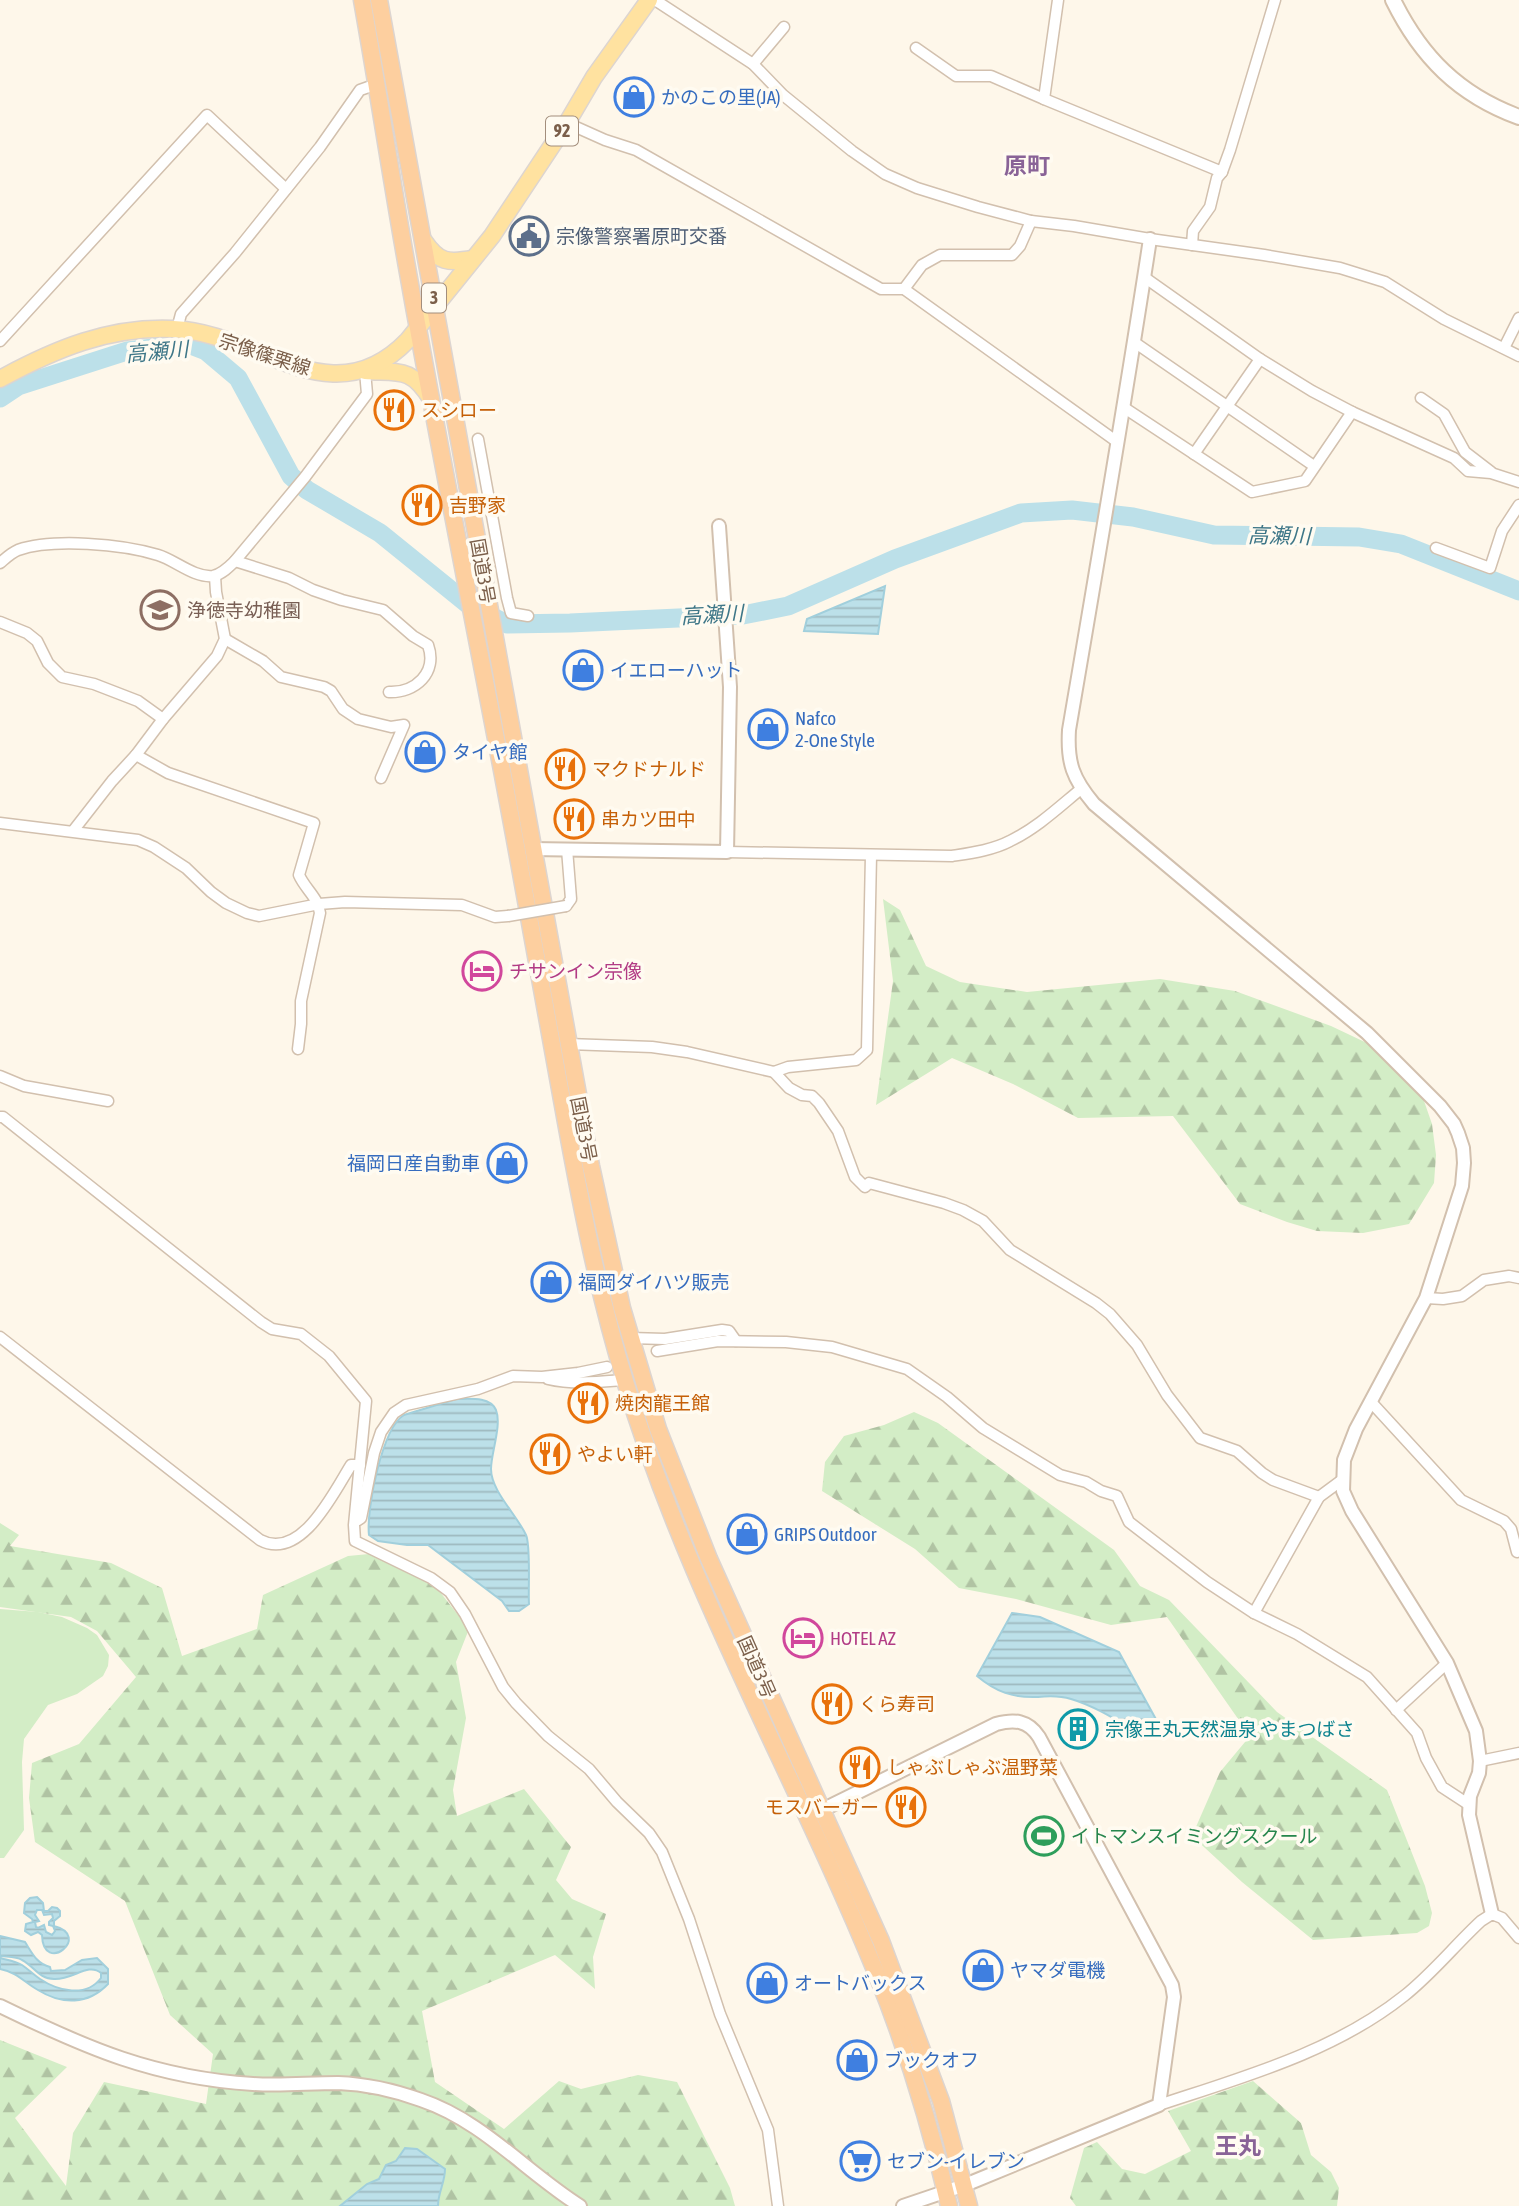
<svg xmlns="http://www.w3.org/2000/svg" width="1519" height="2206" font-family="'Asap Condensed','Noto Sans JP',sans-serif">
	<defs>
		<pattern id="forest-firs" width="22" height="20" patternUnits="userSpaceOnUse" patternTransform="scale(1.75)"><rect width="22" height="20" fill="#d3edc6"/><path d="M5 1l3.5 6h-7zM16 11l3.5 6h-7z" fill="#b0c3a3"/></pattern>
		<pattern id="water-rules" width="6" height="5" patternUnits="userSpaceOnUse" patternTransform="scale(1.75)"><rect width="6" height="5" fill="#bce0e9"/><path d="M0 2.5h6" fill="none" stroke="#9eb9bf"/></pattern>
	</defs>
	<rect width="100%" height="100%" fill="#fef7ea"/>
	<polygon fill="#d3edc6" points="0,1609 38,1612 62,1617 87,1628 97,1635 109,1655 108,1666 103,1676 77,1694 48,1705 24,1739 22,1762 24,1830 4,1858 0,1858"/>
	<g fill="url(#forest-firs)">
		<polygon points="883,899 900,910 926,966 960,982 1027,992 1160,979 1235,991 1331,1026 1388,1053 1415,1075 1432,1124 1436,1155 1434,1183 1409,1224 1363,1233 1317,1231 1287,1222 1240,1204 1173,1116 1078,1118 1013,1084 952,1058 876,1105 893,981"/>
		<polygon points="914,1412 938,1423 1114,1550 1140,1586 1169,1600 1277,1712 1387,1790 1425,1886 1432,1913 1429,1926 1417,1933 1313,1940 1242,1882 1192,1836 1220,1772 1250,1736 1167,1617 1111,1625 1016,1599 959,1588 915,1549 822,1491 825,1462 844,1436 884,1425"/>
		<polygon points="0,1523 19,1535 10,1546 111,1563 162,1588 182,1656 257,1629 263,1595 348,1556 369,1554 433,1583 469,1629 456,1662 466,1718 453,1790 457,1816 524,1789 571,1847 556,1880 572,1899 606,1914 593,1957 595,1989 555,1955 422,2011 435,2082 504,2129 559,2081 581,2089 638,2075 677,2082 730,2188 735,2206 439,2206 428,2159 396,2161 386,2165 379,2179 367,2184 340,2206 0,2206 0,2040 67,2067 15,2118 66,2186 73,2133 104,2082 206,2104 213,2054 170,2015 125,1901 35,1842 29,1798 32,1763 79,1744 136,1677 97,1631 71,1617 0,1607"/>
		<polygon points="1253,2081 1301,2123 1311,2155 1331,2172 1339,2188 1337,2206 1076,2206 1070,2198 1084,2148 1097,2142 1122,2169 1145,2174 1191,2151 1168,2111"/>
	</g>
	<g fill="url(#water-rules)" stroke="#a1cfdc" stroke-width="2" fill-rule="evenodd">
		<polygon points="885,586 878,634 804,631 807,619"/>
		<path d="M456 1399C468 1399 490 1396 496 1410 502 1425 491 1453 491 1469 491 1491 517 1515 526 1535 531 1546 528 1590 529 1604L519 1611H509L502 1601 428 1545H407L378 1541 369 1535C366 1510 382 1428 404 1415Z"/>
		<path d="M1012 1613 1040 1617 1119 1652 1158 1723 1140 1734C1118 1721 1095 1706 1071 1699 1061 1696 1048 1696 1038 1697 1013 1698 996 1692 977 1676Z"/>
		<path d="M37 1897 43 1903 44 1911H48L52 1907 57 1908 60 1911V1916L54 1921V1926C93 1936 43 1976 42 1935L38 1932 31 1935 25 1931 26 1924 33 1922 32 1919 24 1913 25 1903 30 1898ZM37 1910H42L44 1915 52 1914 53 1918 49 1922V1925L53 1926 55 1931 52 1935 46 1932 44 1925 38 1928 36 1927 35 1922 39 1921 35 1915Z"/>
		<path d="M0 1936 25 1942C32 1953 37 1964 50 1967L51 1971 65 1970 82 1960 97 1958 108 1969V1984C88 2005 62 2005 38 1990 24 1982 17 1972 0 1969V1958C7 1960 15 1961 22 1965 28 1969 34 1975 40 1979 58 1991 86 1998 101 1978V1973C88 1962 73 1980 54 1979 39 1979 34 1966 22 1960 16 1956 7 1957 0 1956Z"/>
		<path d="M405 2148 417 2149 445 2169C445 2183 438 2192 438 2206H340L367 2184 379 2179 386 2165 396 2161Z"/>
	</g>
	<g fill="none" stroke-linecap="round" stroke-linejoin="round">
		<polyline stroke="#bce0e9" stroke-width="19" points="0,398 18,386 127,351 188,344 206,351 238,378 291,476 307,490 380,533 469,605 507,624 570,623 743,615 788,606 895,559 1021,513 1072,510 1133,517 1214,535 1359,537 1401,544 1519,591"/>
		<g stroke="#d2c0ae" stroke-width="13">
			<g id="minor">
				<polyline points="655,0 753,64 783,95 852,151 885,174 917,188 978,207 1031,221 1074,226 1150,239 1264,255 1340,268 1385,282 1444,319 1519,356"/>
				<polyline points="1058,0 1044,99 1222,172"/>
				<polyline points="916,48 956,76 991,76 1044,99"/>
				<polyline points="753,64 784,27"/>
				<polyline points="567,123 605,140 636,150 881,289 904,289 1116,441"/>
				<polyline points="1192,245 1193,231 1210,207 1217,178 1222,172 1230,150 1275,0"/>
				<polyline points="1144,277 1260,359 1312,391 1352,412 1454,458 1468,471 1491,473 1519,482"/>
				<polyline points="904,289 922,265 940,255 1012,255 1020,246 1031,221"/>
				<polyline points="177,329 181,314 235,253 320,147 360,90 377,84"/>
				<polyline points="0,341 207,115 286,189"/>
				<polyline points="1134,342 1314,466"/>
				<polyline points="1504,348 1519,318"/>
				<polyline points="1421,398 1444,414 1465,452 1491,472"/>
				<polyline points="1123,407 1252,492 1305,481 1352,412"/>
				<polyline points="478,439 507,598 511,613 528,616"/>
				<polyline points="1194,454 1260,359"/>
				<polyline points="1436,548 1490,568 1502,531 1519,505"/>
				<path d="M235 561 289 578 313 590 342 600 383 610 413 636 428 645C438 673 415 693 389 692"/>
				<path d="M0 563C6 558 11 553 18 550 53 538 122 544 158 555 175 560 194 578 213 576 222 574 229 567 235 561L305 477 367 394 365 371"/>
				<polyline points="0,622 27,633 37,641 48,663 62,677 94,684 138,701 163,719"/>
				<polyline points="225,639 263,661 281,677 324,687 331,691 343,709 358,719 391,727 404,725 381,778"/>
				<path d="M136 755 168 773 314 823 299 875C305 889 318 897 320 913L301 1001V1024L298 1049"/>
				<polyline points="0,823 138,840 154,847 186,868 211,892 226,903 247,913 259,916 319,904 345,902 462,905 495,917 508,916"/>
				<polyline points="73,831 112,781 136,755 163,719 217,656 225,639 216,592 215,576"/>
				<path d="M727 852 952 856C971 853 993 850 1010 841 1037 828 1059 807 1081 789"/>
				<polyline points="566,906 571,899 567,849"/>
				<polyline points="568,1044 652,1047 687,1052 774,1072 788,1067 856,1060 867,1050 871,855"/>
				<polyline points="774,1072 789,1088 802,1095 812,1096 819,1103 838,1131 855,1177 865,1187 869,1183 944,1203 963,1210 983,1221 1010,1250 1096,1303 1110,1314 1137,1345 1167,1395 1200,1438 1237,1451 1262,1473 1273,1480 1319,1497"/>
				<polyline points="0,1076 24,1086 108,1101"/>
				<polyline points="0,1117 3,1117 261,1322 272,1329 301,1334 329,1356 366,1401 354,1525 355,1541 431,1578 450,1592 465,1614 503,1687 516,1703 548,1736 589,1769 617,1802 649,1833 662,1852 689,1919 720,2014 768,2130 778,2206"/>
				<polyline points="1426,1298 1443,1299 1462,1296 1484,1280 1509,1276 1519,1278"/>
				<path d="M0 1337 260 1540C301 1562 334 1492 351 1465H360"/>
				<polyline points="630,1338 665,1339 722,1330 729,1331 736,1341"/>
				<polyline points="657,1351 718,1341 786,1342 832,1347 907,1369 947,1397 983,1428 1060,1475 1086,1482 1101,1491 1117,1496 1129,1522 1207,1582 1254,1613 1297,1634 1367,1677 1417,1733 1426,1758 1442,1787 1468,1804"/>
				<path d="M548 1379C573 1385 599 1382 624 1380"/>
				<polyline points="1371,1402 1461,1500 1504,1521 1511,1529 1517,1552"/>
				<polyline points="358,1520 361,1518 374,1453 381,1432 394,1413 406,1405 478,1389 513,1376 542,1377 578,1373 607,1367"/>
				<polyline points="1254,1613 1319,1497 1342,1480"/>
				<polyline points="1396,1710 1447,1663"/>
				<polyline points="1480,1761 1519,1753"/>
				<path d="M1159 2105C1243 2077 1334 2052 1404 1996 1432 1974 1455 1945 1481 1921L1492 1914 1502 1918 1519 1938"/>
			</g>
		</g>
		<g stroke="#d2c0ae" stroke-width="16">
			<g id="tertiary">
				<path d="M1150 239C1125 403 1097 566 1069 730 1067 763 1073 779 1094 804L1367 1033 1440 1106 1454 1124 1458 1133 1463 1148 1464 1163 1462 1186 1426 1298 1356 1429 1344 1460 1343 1491 1352 1511 1447 1663 1476 1731 1480 1761 1479 1773 1470 1796 1469 1815 1492 1914"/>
				<polyline points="532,849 727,852 730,687 719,526"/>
				<path d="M822 1810 996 1724C1014 1719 1028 1720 1039 1737L1172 1985 1174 1997 1159 2105 965 2185 903 2206"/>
				<path d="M0 2006C86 2048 155 2078 253 2084 281 2086 309 2083 338 2083 365 2084 396 2091 421 2100 483 2121 526 2172 580 2206"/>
			</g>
		</g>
		<g stroke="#d5c1ab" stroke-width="18">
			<path id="secondary" d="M1393 0C1421 57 1459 95 1519 117"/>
		</g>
		<g stroke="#ddd5d0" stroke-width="19">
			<g id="primary">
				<path d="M424 241C439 263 448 263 473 259"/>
				<path d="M365 371C400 373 411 367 431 399"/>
				<path d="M0 379C55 349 110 326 173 329 258 332 331 420 408 340L492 236 567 123 594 77 649 0"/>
			</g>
		</g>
		<g stroke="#ddd5d0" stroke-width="19">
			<g id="trunk">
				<path d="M362 0C379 95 393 190 410 284 444 477 484 669 519 862 533 941 548 1021 562 1100 579 1195 597 1289 625 1381 687 1588 796 1776 877 1975 907 2049 931 2128 949 2206"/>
				<polyline points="379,0 591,1166 622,1308 658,1429 709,1559 881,1941 941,2101 969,2206"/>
			</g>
		</g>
		<use href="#minor" stroke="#fff" stroke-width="10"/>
		<use href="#tertiary" stroke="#fff" stroke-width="12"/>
		<use href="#secondary" stroke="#fff" stroke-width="14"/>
		<use href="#primary" stroke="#ffe2a0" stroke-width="16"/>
		<use href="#trunk" stroke="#fdcf9f" stroke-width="16"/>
		<g stroke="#d2c0ae" stroke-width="13" stroke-linecap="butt">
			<polyline id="minor-bridge" points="508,916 566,906"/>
		</g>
		<use href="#minor-bridge" stroke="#fff" stroke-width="10"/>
	</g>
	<defs>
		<g id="shop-ring" transform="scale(2.0125)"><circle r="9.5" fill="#fffbf1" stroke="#3f7fe0" stroke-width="1.5"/><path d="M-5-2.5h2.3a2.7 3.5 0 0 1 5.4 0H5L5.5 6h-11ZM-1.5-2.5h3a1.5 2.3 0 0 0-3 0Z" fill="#3f7fe0"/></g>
		<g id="civic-ring" transform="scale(2.0125)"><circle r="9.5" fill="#fffbf1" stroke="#5c6f8a" stroke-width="1.5"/><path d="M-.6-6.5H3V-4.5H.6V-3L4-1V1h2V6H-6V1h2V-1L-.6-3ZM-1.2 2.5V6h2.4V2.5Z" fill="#5c6f8a"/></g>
		<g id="restaurant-ring" transform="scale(2.0125)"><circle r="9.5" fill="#fffbf1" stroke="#e8710a" stroke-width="1.5"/><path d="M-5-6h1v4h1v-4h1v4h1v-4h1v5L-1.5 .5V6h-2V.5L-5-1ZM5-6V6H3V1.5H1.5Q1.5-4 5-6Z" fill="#e8710a"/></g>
		<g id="school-ring" transform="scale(2.0125)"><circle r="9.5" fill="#fffbf1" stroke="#8d6e63" stroke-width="1.5"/><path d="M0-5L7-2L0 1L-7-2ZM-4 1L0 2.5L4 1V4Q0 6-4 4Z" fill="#8d6e63"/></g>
		<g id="hotel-ring" transform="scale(2.0125)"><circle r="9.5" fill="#fffbf1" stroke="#d1479c" stroke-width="1.5"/><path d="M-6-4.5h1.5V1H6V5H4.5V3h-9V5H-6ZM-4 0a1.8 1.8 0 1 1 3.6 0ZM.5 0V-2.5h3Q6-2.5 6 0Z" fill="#d1479c"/></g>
		<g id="building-ring" transform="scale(2.0125)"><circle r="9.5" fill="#fffbf1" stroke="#0f9aa8" stroke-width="1.5"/><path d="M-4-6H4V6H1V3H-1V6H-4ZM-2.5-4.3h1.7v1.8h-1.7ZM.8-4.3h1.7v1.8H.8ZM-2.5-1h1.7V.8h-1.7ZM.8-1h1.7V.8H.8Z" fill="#0f9aa8"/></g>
		<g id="stadium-ring" transform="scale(2.0125)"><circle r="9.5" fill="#fffbf1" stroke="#2e9e5b" stroke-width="1.5"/><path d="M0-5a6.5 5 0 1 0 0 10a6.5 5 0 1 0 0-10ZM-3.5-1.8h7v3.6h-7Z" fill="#2e9e5b"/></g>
		<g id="supermarket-ring" transform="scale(2.0125)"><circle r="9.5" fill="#fffbf1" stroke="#3f7fe0" stroke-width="1.5"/><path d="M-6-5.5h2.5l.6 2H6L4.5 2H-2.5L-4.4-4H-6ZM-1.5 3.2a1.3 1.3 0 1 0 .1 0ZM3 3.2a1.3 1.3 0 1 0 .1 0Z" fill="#3f7fe0"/></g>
	</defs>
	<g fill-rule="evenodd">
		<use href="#shop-ring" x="634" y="97"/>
		<use href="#civic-ring" x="529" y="236"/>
		<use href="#restaurant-ring" x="394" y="410"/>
		<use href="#restaurant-ring" x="422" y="505"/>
		<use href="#school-ring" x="160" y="610"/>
		<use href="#shop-ring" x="583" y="670"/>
		<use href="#shop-ring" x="768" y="729"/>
		<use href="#shop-ring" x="425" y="752"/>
		<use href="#restaurant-ring" x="565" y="769"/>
		<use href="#restaurant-ring" x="574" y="819"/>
		<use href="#hotel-ring" x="482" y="971"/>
		<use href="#shop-ring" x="507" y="1163"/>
		<use href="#shop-ring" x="551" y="1282"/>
		<use href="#restaurant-ring" x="588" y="1403"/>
		<use href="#restaurant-ring" x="550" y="1454"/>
		<use href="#shop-ring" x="747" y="1534"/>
		<use href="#hotel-ring" x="803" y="1638"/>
		<use href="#restaurant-ring" x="832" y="1704"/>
		<use href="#building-ring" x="1078" y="1729"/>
		<use href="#restaurant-ring" x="860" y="1767"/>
		<use href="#restaurant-ring" x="906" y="1807"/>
		<use href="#stadium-ring" x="1044" y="1836"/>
		<use href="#shop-ring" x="983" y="1970"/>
		<use href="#shop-ring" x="767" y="1983"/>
		<use href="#shop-ring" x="857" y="2060"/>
		<use href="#supermarket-ring" x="860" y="2161"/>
	</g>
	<g text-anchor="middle" stroke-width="7" stroke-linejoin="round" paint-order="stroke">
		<g fill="#fffbf1" stroke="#a38e7c" stroke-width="2">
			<rect x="546" y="116.5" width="32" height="29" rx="5"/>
			<rect x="422" y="283.5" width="24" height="29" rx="5"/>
		</g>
		<g font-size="18" font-weight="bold" fill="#7b5f4a">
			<text x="562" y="137">92</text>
			<text x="434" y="304">3</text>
		</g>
		<g font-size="19" fill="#366cbe" stroke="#fffbf1" text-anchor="start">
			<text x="661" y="104">かのこの里(JA)</text>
			<text x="610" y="677">イエローハット</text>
			<text x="795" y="725">Nafco<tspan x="795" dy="22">2-One Style</tspan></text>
			<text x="452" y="759">タイヤ館</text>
			<text x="480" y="1170" text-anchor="end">福岡日産自動車</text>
			<text x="578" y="1289">福岡ダイハツ販売</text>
			<text x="774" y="1541">GRIPS Outdoor</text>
			<text x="1010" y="1977">ヤマダ電機</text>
			<text x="794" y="1990">オートバックス</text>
			<text x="884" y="2067">ブックオフ</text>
			<text x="887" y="2168">セブン-イレブン</text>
		</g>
		<g font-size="19" fill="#4e5e75" stroke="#fffbf1" text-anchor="start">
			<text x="556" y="243">宗像警察署原町交番</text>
		</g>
		<g font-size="19" fill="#7b5f4a" stroke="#fffbf1">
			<text transform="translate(265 354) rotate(18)" y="7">宗像篠栗線</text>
			<text transform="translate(483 571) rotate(80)" y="7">国道3号</text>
			<text transform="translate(584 1129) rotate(79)" y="7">国道3号</text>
			<text transform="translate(757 1667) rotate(66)" y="7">国道3号</text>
		</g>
		<g font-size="19" fill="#c56008" stroke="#fffbf1" text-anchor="start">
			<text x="421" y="417">スシロー</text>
			<text x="449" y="512">吉野家</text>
			<text x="592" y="776">マクドナルド</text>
			<text x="601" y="826">串カツ田中</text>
			<text x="615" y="1410">焼肉龍王館</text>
			<text x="577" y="1461">やよい軒</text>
			<text x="859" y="1711">くら寿司</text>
			<text x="887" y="1774">しゃぶしゃぶ温野菜</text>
			<text x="879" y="1814" text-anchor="end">モスバーガー</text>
		</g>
		<g font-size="19" fill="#785e54" stroke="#fffbf1" text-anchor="start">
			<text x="187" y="617">浄徳寺幼稚園</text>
		</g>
		<g font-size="19" fill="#b23c85" stroke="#fffbf1" text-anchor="start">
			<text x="509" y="978">チサンイン宗像</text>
			<text x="830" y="1645">HOTEL AZ</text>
		</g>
		<g font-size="19" fill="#0d838f" stroke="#fffbf1" text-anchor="start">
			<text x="1105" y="1736">宗像王丸天然温泉 やまつばさ</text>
		</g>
		<g font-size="19" fill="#27864d" stroke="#fffbf1" text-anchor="start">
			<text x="1071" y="1843">イトマンスイミングスクール</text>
		</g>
		<g font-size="21" font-style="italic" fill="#3f7788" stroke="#fffbf1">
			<text transform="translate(157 352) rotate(-5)" y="7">高瀬川</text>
			<text transform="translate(1279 536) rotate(1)" y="7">高瀬川</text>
			<text transform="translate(712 615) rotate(-3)" y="7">高瀬川</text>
		</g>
		<g font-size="23" font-weight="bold" fill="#896397" stroke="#fffbf1">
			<text x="1027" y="174">原町</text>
			<text x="1238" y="2154">王丸</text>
		</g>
	</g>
</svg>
